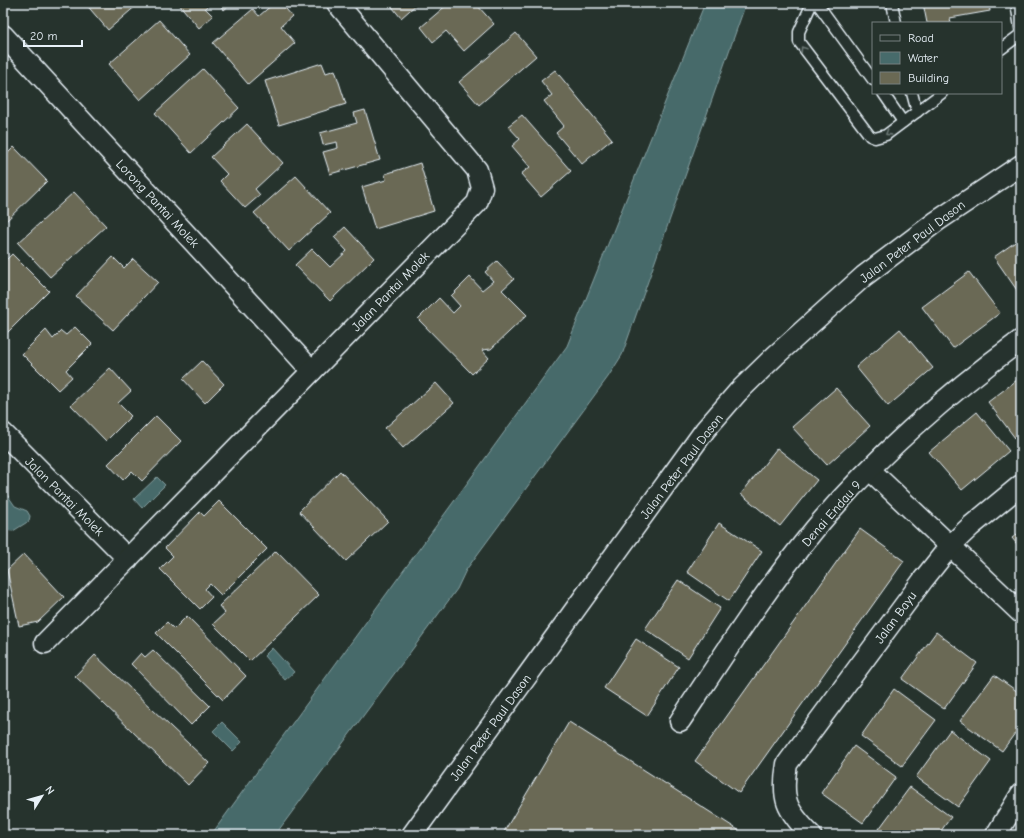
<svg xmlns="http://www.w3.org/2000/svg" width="1024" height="838" font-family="'Comic Neue',sans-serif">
	<rect width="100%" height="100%" fill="#26332d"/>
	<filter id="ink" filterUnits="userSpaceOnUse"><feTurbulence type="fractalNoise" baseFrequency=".025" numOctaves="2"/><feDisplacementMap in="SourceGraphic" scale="8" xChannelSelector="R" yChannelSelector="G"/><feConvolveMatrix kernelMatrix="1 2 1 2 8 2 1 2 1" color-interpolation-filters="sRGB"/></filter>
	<g filter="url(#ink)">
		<g fill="#476b6b" stroke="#87a1a3">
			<polygon points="705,3 746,3 622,355 608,377 466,570 457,589 275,835 211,835 567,346"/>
			<polygon points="157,477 165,485 142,508 134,499"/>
			<polygon points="3,491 6,493 15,506 27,511 30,516 29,521 13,531 3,530"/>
			<polygon points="272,648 294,672 285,680 264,656"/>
			<polygon points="222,722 242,742 233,751 213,731"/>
		</g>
		<g fill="#6a6954" stroke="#e8f1f8">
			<polygon points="85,3 138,3 138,4 108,30"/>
			<polygon points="178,3 211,3 205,8 213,16 199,28"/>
			<polygon points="218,3 232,3 224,10"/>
			<polygon points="274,3 281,3 292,16 281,26 295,43 248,84 213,43 253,9 259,16"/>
			<polygon points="389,3 418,3 401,18"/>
			<polygon points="449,3 479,3 477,5 494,24 464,51 446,31 433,42 421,27"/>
			<polygon points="923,3 989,3 990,11 950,18 951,23 927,23"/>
			<polygon points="159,20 190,55 140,100 109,64"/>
			<polygon points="516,33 536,56 479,105 459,82"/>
			<polygon points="322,63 326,73 335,70 346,104 279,125 265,81"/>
			<polygon points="203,69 239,108 191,153 155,113"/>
			<polygon points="555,70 612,139 582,164 556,133 564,126 544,101 552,95 541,81"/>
			<polygon points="365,110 380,160 330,174 323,152 338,148 337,142 323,145 320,133 357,123 354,113"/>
			<polygon points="522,115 571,171 541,197 521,174 530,167 512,146 520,139 508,126"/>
			<polygon points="247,124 283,163 255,189 260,195 245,208 220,181 227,174 211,157"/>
			<polygon points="14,147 47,181 3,224 3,158"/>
			<polygon points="420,163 434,211 375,229 362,187 386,180 385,174"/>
			<polygon points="296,176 330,213 289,251 254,213"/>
			<polygon points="74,192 106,226 50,277 18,243"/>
			<polygon points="345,227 374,258 330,301 295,265 312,249 330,267 347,251 334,237"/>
			<polygon points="1021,238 1021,296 994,257"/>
			<polygon points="12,254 49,291 3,337 3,263"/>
			<polygon points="113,257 124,268 133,259 158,282 113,330 76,296"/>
			<polygon points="497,261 514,279 502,290 527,315 491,349 482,350 489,358 472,374 418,319 439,298 453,313 460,306 451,296 470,277 482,290 493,281 485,272"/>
			<polygon points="969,272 1000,313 953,348 922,307"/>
			<polygon points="75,327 92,344 66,370 72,377 58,390 22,354 46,330 53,339 61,331 66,335"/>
			<polygon points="900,329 933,368 888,406 856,367"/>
			<polygon points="202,361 224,384 205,403 183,379"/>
			<polygon points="110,368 131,391 118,403 131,416 106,441 71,405"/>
			<polygon points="1021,377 1021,439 1018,442 988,402"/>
			<polygon points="436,383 454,403 403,448 385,428"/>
			<polygon points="836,388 870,426 827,465 792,427"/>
			<polygon points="977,412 1009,451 962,490 929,452"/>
			<polygon points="156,416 181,441 142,481 132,471 123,480 108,464"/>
			<polygon points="777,448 817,480 780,526 741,494"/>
			<polygon points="340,471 388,521 346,561 299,511"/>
			<polygon points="219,501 267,549 221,595 210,584 205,589 212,597 200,609 160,569 173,556 165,548 200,512 204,516"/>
			<polygon points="719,523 762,551 729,601 687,572"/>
			<polygon points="860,529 904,561 739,793 695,761"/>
			<polygon points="1021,531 1021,549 1012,538"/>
			<polygon points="276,551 319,595 250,661 213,624 225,613 219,606"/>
			<polygon points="24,554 64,597 38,622 19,626 7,570"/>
			<polygon points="678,580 720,608 688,658 645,629"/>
			<polygon points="187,616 246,676 223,700 156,633 167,622 174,629"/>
			<polygon points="936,632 977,663 944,709 902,679"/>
			<polygon points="636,639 679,667 647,716 604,688"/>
			<polygon points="153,650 210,706 191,725 131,664 141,653 145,657"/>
			<polygon points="95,655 209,763 188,785 75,676"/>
			<polygon points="994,675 1021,694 1021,725 1002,751 960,721"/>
			<polygon points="894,689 936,720 902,766 861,736"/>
			<polygon points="569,722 746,835 502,835"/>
			<polygon points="950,730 991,761 958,807 916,777"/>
			<polygon points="854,746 896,777 863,823 821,793"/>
			<polygon points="910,787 951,817 938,835 879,835 876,833"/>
		</g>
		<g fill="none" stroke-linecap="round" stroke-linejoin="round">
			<g stroke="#e8f1f8" stroke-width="13">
				<g id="service">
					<polyline points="812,3 799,32 799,42 870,136 875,138 886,135 942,93"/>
					<polyline points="817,3 873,80"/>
					<polyline points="892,3 896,23"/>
					<polyline points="1016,3 1021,34"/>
					<polyline points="1001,49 1021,34"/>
					<polyline points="883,93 903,122"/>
					<polyline points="912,93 917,112"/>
				</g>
			</g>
			<g stroke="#e8f1f8" stroke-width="23">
				<g id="minor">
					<polyline points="3,35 312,371"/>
					<polyline points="3,433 128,559"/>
					<polyline points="870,470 1021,613"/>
					<polyline points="45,643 477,203 482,188 477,170 337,3"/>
					<path d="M680 721C723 656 765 590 814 530 874 458 946 395 1021 340"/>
					<polyline points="412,835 705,430 738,392 776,355 864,276 937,221 1021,165"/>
					<path d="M811 835C786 810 781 799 787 764L923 580 950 546 971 526 1021 485"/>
					<polyline points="996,835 1021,794"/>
				</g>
			</g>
			<use href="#service" stroke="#26332d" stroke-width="10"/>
			<use href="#minor" stroke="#26332d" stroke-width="20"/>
		</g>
		<defs><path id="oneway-chevron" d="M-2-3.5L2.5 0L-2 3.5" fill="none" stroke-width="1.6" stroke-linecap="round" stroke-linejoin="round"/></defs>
		<g stroke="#6a7674">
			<use href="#oneway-chevron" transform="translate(803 49) rotate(-124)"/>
			<use href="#oneway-chevron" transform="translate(888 133) rotate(147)"/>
		</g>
	</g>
	<g text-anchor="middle" stroke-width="3.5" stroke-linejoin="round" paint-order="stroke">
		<g font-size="13" fill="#e8f1f8" stroke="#26332d">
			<text transform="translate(158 203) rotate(47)" y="5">Lorong Pantai Molek</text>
			<text transform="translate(912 241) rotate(-37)" y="5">Jalan Peter Paul Dason</text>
			<text transform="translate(390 291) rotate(-46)" y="5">Jalan Pantai Molek</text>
			<text transform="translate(681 466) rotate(-53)" y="5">Jalan Peter Paul Dason</text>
			<text transform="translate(65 496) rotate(45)" y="5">Jalan Pantai Molek</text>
			<text transform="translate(831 513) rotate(-49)" y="5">Denai Endau 9</text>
			<text transform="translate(895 617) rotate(-54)" y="5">Jalan Bayu</text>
			<text transform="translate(490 727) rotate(-54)" y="5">Jalan Peter Paul Dason</text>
		</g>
	</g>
	<rect width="1024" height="838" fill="none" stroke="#26332d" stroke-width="16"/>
	<rect x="8" y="8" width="1008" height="822" fill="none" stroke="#e8f1f8" stroke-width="1.5" filter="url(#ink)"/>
	<rect x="872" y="22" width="130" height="72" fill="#26332d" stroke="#747f7e"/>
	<rect x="880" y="35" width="20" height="6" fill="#26332d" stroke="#747f7e"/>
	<text x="908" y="42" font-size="12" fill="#e8f1f8">Road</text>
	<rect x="880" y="52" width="20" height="12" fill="#476b6b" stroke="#747f7e"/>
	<text x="908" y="62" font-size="12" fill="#e8f1f8">Water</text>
	<rect x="880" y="72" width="20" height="12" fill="#6a6954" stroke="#747f7e"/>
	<text x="908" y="82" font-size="12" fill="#e8f1f8">Building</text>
	<g transform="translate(42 796) rotate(53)" stroke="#26332d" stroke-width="3" paint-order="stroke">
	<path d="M0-3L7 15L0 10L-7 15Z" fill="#e8f1f8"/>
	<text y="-6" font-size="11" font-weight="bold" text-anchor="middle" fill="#e8f1f8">N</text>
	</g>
	<path d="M24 40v6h58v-6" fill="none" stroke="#e8f1f8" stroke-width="2"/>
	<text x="30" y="40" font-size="12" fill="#e8f1f8" stroke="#26332d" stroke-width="3" paint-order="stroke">20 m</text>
</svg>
